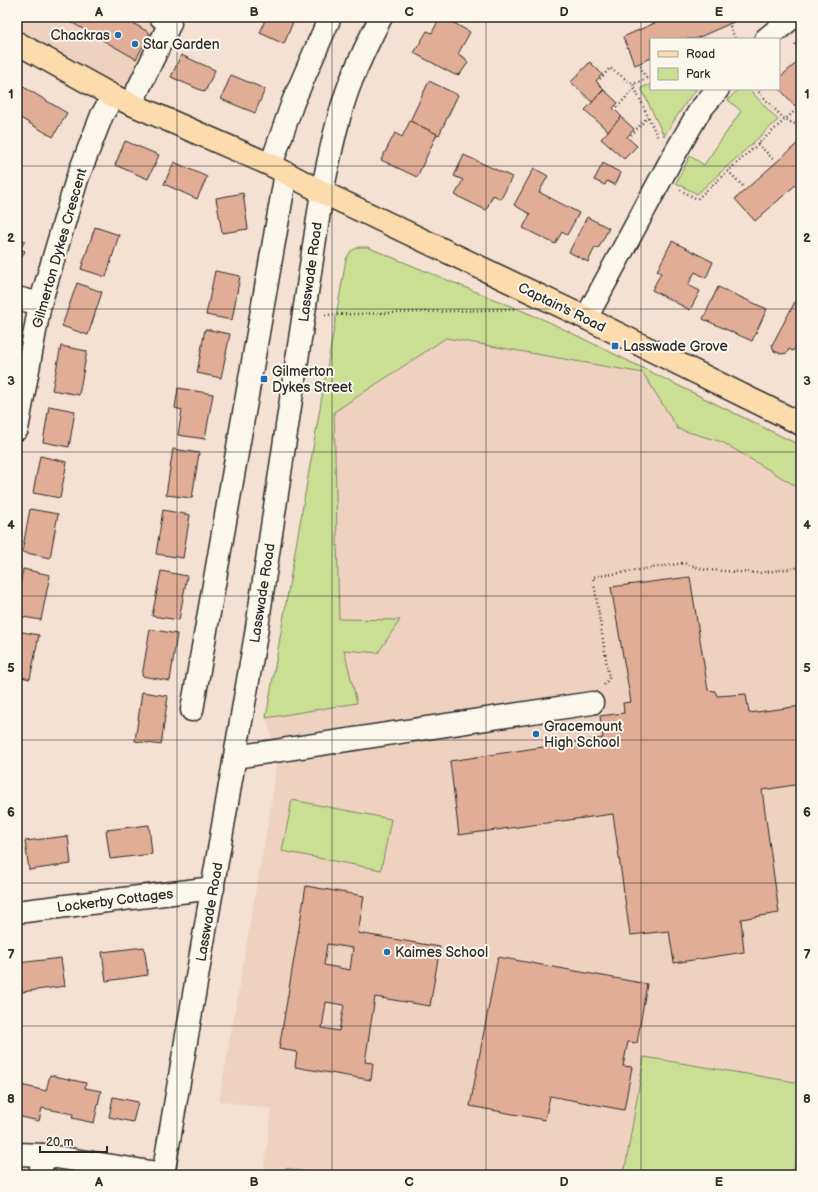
<svg xmlns="http://www.w3.org/2000/svg" width="818" height="1192" font-family="'Balsamiq Sans',sans-serif">
	<rect width="100%" height="100%" fill="#f4e1d2"/>
	<filter id="ink" filterUnits="userSpaceOnUse"><feTurbulence type="fractalNoise" baseFrequency=".025" numOctaves="2"/><feDisplacementMap in="SourceGraphic" scale="8" xChannelSelector="R" yChannelSelector="G"/><feConvolveMatrix kernelMatrix="1 2 1 2 8 2 1 2 1" color-interpolation-filters="sRGB"/></filter>
	<g filter="url(#ink)">
		<g fill="#efd1c0">
			<polygon points="17,17 168,17 139,100 17,32"/>
			<polygon points="547,321 801,444 801,1175 263,1175 272,1109 219,1101 274,787 277,751 266,718 335,323"/>
		</g>
		<g fill="#cadf94" stroke="#7a8560">
			<polygon points="651,84 651,89 697,89 689,98 664,136 641,88"/>
			<polygon points="738,89 749,89 778,120 697,194 676,183 690,156 704,165 741,111 728,100"/>
			<polygon points="359,247 367,247 547,321 801,446 801,489 722,442 678,429 643,373 446,338 334,412 339,619 400,620 378,653 344,650 357,703 266,718 346,259 351,251"/>
			<polygon points="292,800 391,819 381,870 282,851"/>
			<polygon points="644,1057 801,1083 801,1129 793,1175 624,1175"/>
			<polygon points="285,1168 323,1175 283,1175"/>
		</g>
		<g fill="#e2ad96" stroke="#2b2b2b" fill-rule="evenodd">
			<polygon points="62,17 122,17 150,33 136,59"/>
			<polygon points="266,17 295,17 284,44 260,33"/>
			<polygon points="440,17 443,17 470,32 458,54 465,58 468,63 460,74 455,75 414,53 427,31 432,33"/>
			<polygon points="668,17 745,17 695,39 651,39 651,58 635,65 623,37"/>
			<polygon points="181,55 215,70 205,92 171,77"/>
			<polygon points="801,59 801,106 798,103 795,106 779,88 779,78"/>
			<polygon points="590,62 602,74 596,81 604,89 592,102 571,82"/>
			<polygon points="231,75 265,89 255,113 221,99"/>
			<polygon points="429,81 458,95 439,135 410,121"/>
			<polygon points="17,83 67,113 53,137 17,116"/>
			<polygon points="604,90 618,103 613,108 622,117 608,131 585,110"/>
			<polygon points="621,117 634,129 627,137 637,146 624,159 601,139"/>
			<polygon points="410,121 437,134 417,177 381,160 395,133 402,137"/>
			<polygon points="125,141 159,155 148,179 115,165"/>
			<polygon points="799,142 801,144 801,180 755,221 735,199"/>
			<polygon points="464,155 512,177 501,199 493,195 486,210 455,195 463,180 454,176"/>
			<polygon points="174,162 207,177 197,199 164,184"/>
			<polygon points="603,163 621,173 615,185 607,181 605,185 594,180"/>
			<polygon points="534,168 548,176 539,192 579,213 567,235 562,232 555,244 523,228 530,214 514,205"/>
			<polygon points="243,193 248,229 222,233 216,198"/>
			<polygon points="587,217 609,228 598,249 595,247 588,262 569,252"/>
			<polygon points="95,227 119,235 106,277 81,269"/>
			<polygon points="17,236 25,241 20,249 25,251 17,266"/>
			<polygon points="672,241 713,262 706,278 695,272 688,285 700,291 690,310 652,290 661,273 657,271"/>
			<polygon points="215,271 240,276 232,320 206,315"/>
			<polygon points="77,283 102,292 88,335 62,326"/>
			<polygon points="718,287 767,309 752,341 703,319"/>
			<polygon points="797,298 801,300 801,351 795,348 793,351 789,349 787,353 782,354 774,351 772,345"/>
			<polygon points="205,329 230,334 221,378 197,373"/>
			<polygon points="61,346 87,351 79,395 52,390"/>
			<polygon points="178,388 213,394 205,439 178,435 182,410 175,408"/>
			<polygon points="49,406 75,411 69,447 43,442"/>
			<polygon points="173,449 199,453 192,498 166,495"/>
			<polygon points="40,456 67,462 60,498 33,493"/>
			<polygon points="30,509 58,514 50,558 22,552"/>
			<polygon points="163,510 190,515 183,558 156,554"/>
			<polygon points="23,569 50,575 41,620 17,616 17,600"/>
			<polygon points="161,571 187,576 179,620 152,616"/>
			<polygon points="690,577 708,690 715,691 717,696 746,694 749,713 801,706 801,784 762,790 779,913 741,919 744,952 674,963 669,931 630,935 613,814 459,835 450,761 603,738 600,716 624,713 623,703 631,702 611,587"/>
			<polygon points="150,629 177,634 170,681 142,676"/>
			<polygon points="17,631 39,635 30,679 17,676"/>
			<polygon points="142,692 168,696 161,745 135,741"/>
			<polygon points="149,825 152,854 110,859 106,830"/>
			<polygon points="68,836 71,864 29,870 25,841"/>
			<path d="M306 886 364 896 358 933 440 947 430 1006 375 997 365 1062 373 1063 371 1080 295 1067 297 1052 279 1049ZM327 944 353 948 350 970 324 965ZM326 1002 344 1005 339 1031 322 1028Z"/>
			<polygon points="144,947 148,975 106,981 102,952"/>
			<polygon points="498,957 647,984 637,1043 628,1042 623,1066 632,1067 624,1110 550,1096 545,1120 470,1106"/>
			<polygon points="61,958 65,986 22,992 18,963"/>
			<polygon points="50,1075 86,1083 85,1088 101,1091 94,1123 72,1118 73,1114 42,1108 39,1121 17,1116 17,1084 46,1091"/>
			<polygon points="113,1097 138,1102 133,1122 109,1117"/>
		</g>
		<g fill="none" stroke-linecap="round" stroke-linejoin="round">
			<g stroke="#2b2b2b" stroke-width="25">
				<g id="minor">
					<polyline points="766,39 793,17"/>
					<polyline points="131,104 170,23 161,17"/>
					<polyline points="271,165 293,102 330,17"/>
					<polyline points="17,298 40,304"/>
					<polyline points="586,318 670,162 700,110 718,89"/>
					<polyline points="17,429 40,304 77,179 102,115 113,96"/>
					<polyline points="192,710 286,173"/>
					<polyline points="235,757 592,703"/>
					<polyline points="17,912 213,888"/>
					<polyline points="17,1154 43,1155 163,1174"/>
					<polyline points="40,1175 43,1155"/>
					<path d="M163 1175 256 634 322 192C330 155 337 117 351 81 360 59 370 38 381 17"/>
				</g>
			</g>
			<g stroke="#2b2b2b" stroke-width="25">
				<polyline id="major" points="17,43 113,96 271,165 322,192 586,318 801,424"/>
			</g>
			<g stroke="#2b2b2b" stroke-width="2.5" stroke-dasharray="1 3" stroke-linecap="butt">
				<polyline points="730,26 735,39"/>
				<polyline points="795,44 801,51"/>
				<polyline points="640,66 646,79"/>
				<polyline points="651,77 633,84 658,138"/>
				<polyline points="600,79 610,68 633,84"/>
				<polyline points="756,89 785,120 801,126"/>
				<polyline points="617,107 635,88"/>
				<polyline points="631,135 648,117"/>
				<polyline points="758,144 774,160"/>
				<polyline points="728,171 744,187"/>
				<polyline points="680,190 697,199 798,108"/>
				<polyline points="325,315 514,309"/>
				<polyline points="604,685 609,678 593,577 684,563 706,570 759,573 801,567"/>
			</g>
			<use href="#minor" stroke="#fbf7ec" stroke-width="22"/>
			<use href="#major" stroke="#fcdcac" stroke-width="22"/>
		</g>
	</g>
	<path fill="none" stroke="#2b2b2b" stroke-width="1" stroke-opacity="0.55" d="M177 17V1175M332 17V1175M486 17V1175M641 17V1175M17 166H801M17 309H801M17 452H801M17 596H801M17 740H801M17 883H801M17 1026H801"/>
	<g fill="#1f6fb2" stroke="#fbf7ec" stroke-width="1.5">
		<circle cx="118" cy="35" r="4"/>
		<circle cx="135" cy="44" r="4"/>
		<rect x="611" y="342" width="8" height="8" rx="2"/>
		<rect x="260" y="375" width="8" height="8" rx="2"/>
		<circle cx="536" cy="734" r="4"/>
		<circle cx="387" cy="952" r="4"/>
	</g>
	<g text-anchor="middle" stroke-width="4" stroke-linejoin="round" paint-order="stroke">
		<g font-size="14" fill="#2b2b2b" stroke="#fbf7ec" text-anchor="start">
			<text x="110" y="40" text-anchor="end">Chackras</text>
			<text x="143" y="49">Star Garden</text>
			<text x="623" y="351">Lasswade Grove</text>
			<text x="272" y="376">Gilmerton<tspan x="272" dy="16">Dykes Street</tspan></text>
			<text x="544" y="731">Gracemount<tspan x="544" dy="16">High School</tspan></text>
			<text x="395" y="957">Kaimes School</text>
		</g>
		<g font-size="14" fill="#2b2b2b" stroke="#fbf7ec">
			<text transform="translate(59 248) rotate(-74)" y="5">Gilmerton Dykes Crescent</text>
			<text transform="translate(310 272) rotate(-82)" y="5">Lasswade Road</text>
			<text transform="translate(562 307) rotate(26)" y="5">Captain's Road</text>
			<text transform="translate(262 593) rotate(-81)" y="5">Lasswade Road</text>
			<text transform="translate(115 900) rotate(-7)" y="5">Lockerby Cottages</text>
			<text transform="translate(209 912) rotate(-80)" y="5">Lasswade Road</text>
		</g>
	</g>
	<rect width="818" height="1192" fill="none" stroke="#fbf7ec" stroke-width="44"/>
	<rect x="650" y="38" width="130" height="52" fill="#fbf7ec" stroke="#a8a59f"/>
	<rect x="658" y="51" width="20" height="6" fill="#fcdcac" stroke="#a8a59f"/>
	<text x="686" y="58" font-size="12" fill="#2b2b2b">Road</text>
	<rect x="658" y="68" width="20" height="12" fill="#cadf94" stroke="#a8a59f"/>
	<text x="686" y="78" font-size="12" fill="#2b2b2b">Park</text>
	<path d="M40 1146v6h67v-6" fill="none" stroke="#2b2b2b" stroke-width="2"/>
	<text x="46" y="1146" font-size="12" fill="#2b2b2b" stroke="#fbf7ec" stroke-width="3" paint-order="stroke">20 m</text>
	<rect x="22" y="22" width="774" height="1148" fill="none" stroke="#2b2b2b" stroke-width="1.5"/>
	<g font-size="13" text-anchor="middle" font-weight="bold" fill="#2b2b2b">
		<text x="99" y="16">A</text>
		<text x="254" y="16">B</text>
		<text x="409" y="16">C</text>
		<text x="564" y="16">D</text>
		<text x="719" y="16">E</text>
		<text x="11" y="98">1</text>
		<text x="807" y="98">1</text>
		<text x="11" y="242">2</text>
		<text x="807" y="242">2</text>
		<text x="11" y="385">3</text>
		<text x="807" y="385">3</text>
		<text x="11" y="529">4</text>
		<text x="807" y="529">4</text>
		<text x="11" y="672">5</text>
		<text x="807" y="672">5</text>
		<text x="11" y="816">6</text>
		<text x="807" y="816">6</text>
		<text x="11" y="959">7</text>
		<text x="807" y="959">7</text>
		<text x="11" y="1103">8</text>
		<text x="807" y="1103">8</text>
		<text x="99" y="1186">A</text>
		<text x="254" y="1186">B</text>
		<text x="409" y="1186">C</text>
		<text x="564" y="1186">D</text>
		<text x="719" y="1186">E</text>
	</g>
</svg>
